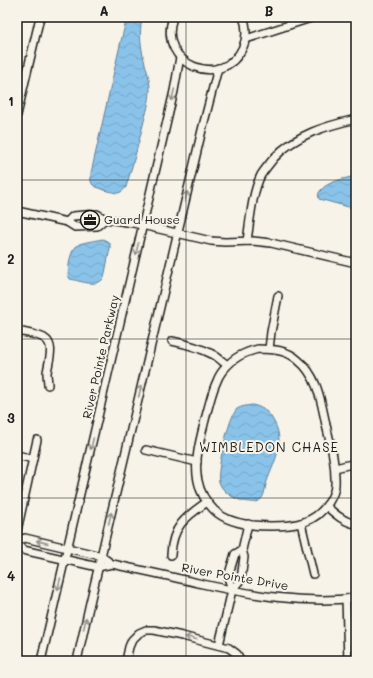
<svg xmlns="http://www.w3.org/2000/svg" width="373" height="678" font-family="Mali,sans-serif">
	<defs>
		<pattern id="water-waves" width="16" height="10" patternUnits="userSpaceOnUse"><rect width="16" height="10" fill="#8ac3e9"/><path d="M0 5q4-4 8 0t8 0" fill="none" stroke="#76a7c7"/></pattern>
	</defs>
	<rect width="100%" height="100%" fill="#f7f3e8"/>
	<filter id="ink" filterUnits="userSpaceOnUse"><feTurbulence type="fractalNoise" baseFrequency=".025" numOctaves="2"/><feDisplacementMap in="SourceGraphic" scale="8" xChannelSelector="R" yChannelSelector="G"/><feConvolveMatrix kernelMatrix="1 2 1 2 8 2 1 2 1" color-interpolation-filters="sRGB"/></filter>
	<g filter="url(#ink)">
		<g fill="url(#water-waves)" stroke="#5e8097">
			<path d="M127 17H142C140 28 140 39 142 50 144 64 150 76 150 89 150 102 146 113 143 125 138 146 132 167 126 187 124 190 122 192 118 193 114 193 96 188 93 185 90 182 91 177 91 173L120 45Z"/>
			<path d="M356 176V209L319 199C318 195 318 193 321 190 327 182 346 178 356 176Z"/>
			<path d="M103 239 110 243V248L104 278C96 288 81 281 70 279L68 275C69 266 69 251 78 245 80 243 84 243 87 242 92 241 97 240 103 239Z"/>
			<path d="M252 405C262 407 268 411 273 420 286 442 275 460 267 481 265 486 265 494 262 498 259 502 255 503 251 502 239 502 223 494 219 482 216 472 229 416 237 409 242 406 246 406 252 405Z"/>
		</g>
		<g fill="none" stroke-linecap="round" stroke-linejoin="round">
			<g stroke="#1c1c1c" stroke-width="10">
				<g id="street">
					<path d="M173 17C156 65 223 91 243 47 247 38 247 26 243 17"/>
					<polyline points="246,39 314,17"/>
					<polyline points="17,115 40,17"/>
					<polyline points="17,211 67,222 75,227 97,226 105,219"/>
					<polyline points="67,222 73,216 97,214 105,219 114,220 133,223 211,241 225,242 253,241 271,243 356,263"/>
					<path d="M247 241C250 221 252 193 261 175 265 169 270 163 274 158 296 134 326 126 356 119"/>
					<path d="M17 331C26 333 36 334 44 338 56 345 48 362 47 373 47 377 48 381 48 385"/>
					<path d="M172 341C187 344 201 348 214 355 219 358 223 362 227 365"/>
					<path d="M258 349C273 349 287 350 298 360 318 376 321 402 326 425 331 445 336 465 335 485 335 491 332 497 329 502 315 524 294 526 271 526 252 526 227 523 214 510 206 502 200 492 198 481 193 460 202 433 207 412 210 402 212 391 217 381 219 375 223 370 227 366 235 356 246 352 258 349Z"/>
					<polyline points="269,349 271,332 278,296"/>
					<polyline points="146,450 197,462"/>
					<polyline points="17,455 33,459"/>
					<polyline points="335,468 356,463"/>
					<path d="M326 506C335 514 344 522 356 524"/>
					<polyline points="301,523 313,574"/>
					<polyline points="17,531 37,440"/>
					<path d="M17 541 25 538 101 556 112 564C140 570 169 576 198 583 252 595 301 604 356 598"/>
					<polyline points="17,544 23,550 98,567 112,564"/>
					<path d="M171 555C172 527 185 517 207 502"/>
					<polyline points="232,590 228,577 235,554 242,550"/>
					<polyline points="346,599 348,661"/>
					<polyline points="219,645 232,590 241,579 244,557 242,550 248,524"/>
					<polyline points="41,661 174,91 180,57"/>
					<polyline points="77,661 89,607 202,130 218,68"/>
					<polyline points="126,661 129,647 132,640 139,633 146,630 154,630 182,636 229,648 237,654 241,661"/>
				</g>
			</g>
			<use href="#street" stroke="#f7f3e8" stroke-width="7"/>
		</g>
		<defs><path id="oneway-shaft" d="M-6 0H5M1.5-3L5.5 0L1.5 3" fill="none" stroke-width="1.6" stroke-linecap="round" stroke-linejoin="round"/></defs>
		<g stroke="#94928c">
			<use href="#oneway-shaft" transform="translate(173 95) rotate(103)"/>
			<use href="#oneway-shaft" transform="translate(186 197) rotate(-77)"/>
			<use href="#oneway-shaft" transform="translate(137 249) rotate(103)"/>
			<use href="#oneway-shaft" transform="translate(140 391) rotate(-77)"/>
			<use href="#oneway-shaft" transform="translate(92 444) rotate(103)"/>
			<use href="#oneway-shaft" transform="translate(110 518) rotate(-77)"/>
			<use href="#oneway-shaft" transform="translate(42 542) rotate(-167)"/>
			<use href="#oneway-shaft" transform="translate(59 584) rotate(103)"/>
			<use href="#oneway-shaft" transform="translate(85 623) rotate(-77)"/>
			<use href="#oneway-shaft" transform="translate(191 638) rotate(-166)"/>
		</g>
	</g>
	<path fill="none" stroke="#1c1c1c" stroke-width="1" stroke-opacity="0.55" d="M186 17V661M17 180H356M17 339H356M17 498H356"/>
	<defs>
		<g id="office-ring" transform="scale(1)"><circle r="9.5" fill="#f7f3e8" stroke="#1c1c1c" stroke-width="1.5"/><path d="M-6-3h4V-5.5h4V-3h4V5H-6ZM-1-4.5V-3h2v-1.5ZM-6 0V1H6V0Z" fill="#1c1c1c"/></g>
	</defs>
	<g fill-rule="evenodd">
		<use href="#office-ring" x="90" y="220"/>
	</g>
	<g text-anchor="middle" stroke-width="4" stroke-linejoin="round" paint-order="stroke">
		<g font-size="12" fill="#1c1c1c" stroke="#f7f3e8" text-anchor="start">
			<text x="104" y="224">Guard House</text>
		</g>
		<g font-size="12" fill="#1c1c1c" stroke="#f7f3e8">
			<text transform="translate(101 357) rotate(-77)" y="4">River Pointe Parkway</text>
			<text transform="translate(235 577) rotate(10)" y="4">River Pointe Drive</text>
		</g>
		<g font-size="13" letter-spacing="1" fill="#1c1c1c" stroke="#f7f3e8">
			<text x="269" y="452">WIMBLEDON CHASE</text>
		</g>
	</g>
	<rect width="373" height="678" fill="none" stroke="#f7f3e8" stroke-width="44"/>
	<rect x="22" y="22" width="329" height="634" fill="none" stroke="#1c1c1c" stroke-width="1.5"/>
	<g font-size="13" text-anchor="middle" font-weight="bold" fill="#1c1c1c">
		<text x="104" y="16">A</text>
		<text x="269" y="16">B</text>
		<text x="11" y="106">1</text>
		<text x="11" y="264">2</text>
		<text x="11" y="423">3</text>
		<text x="11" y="581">4</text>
	</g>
</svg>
